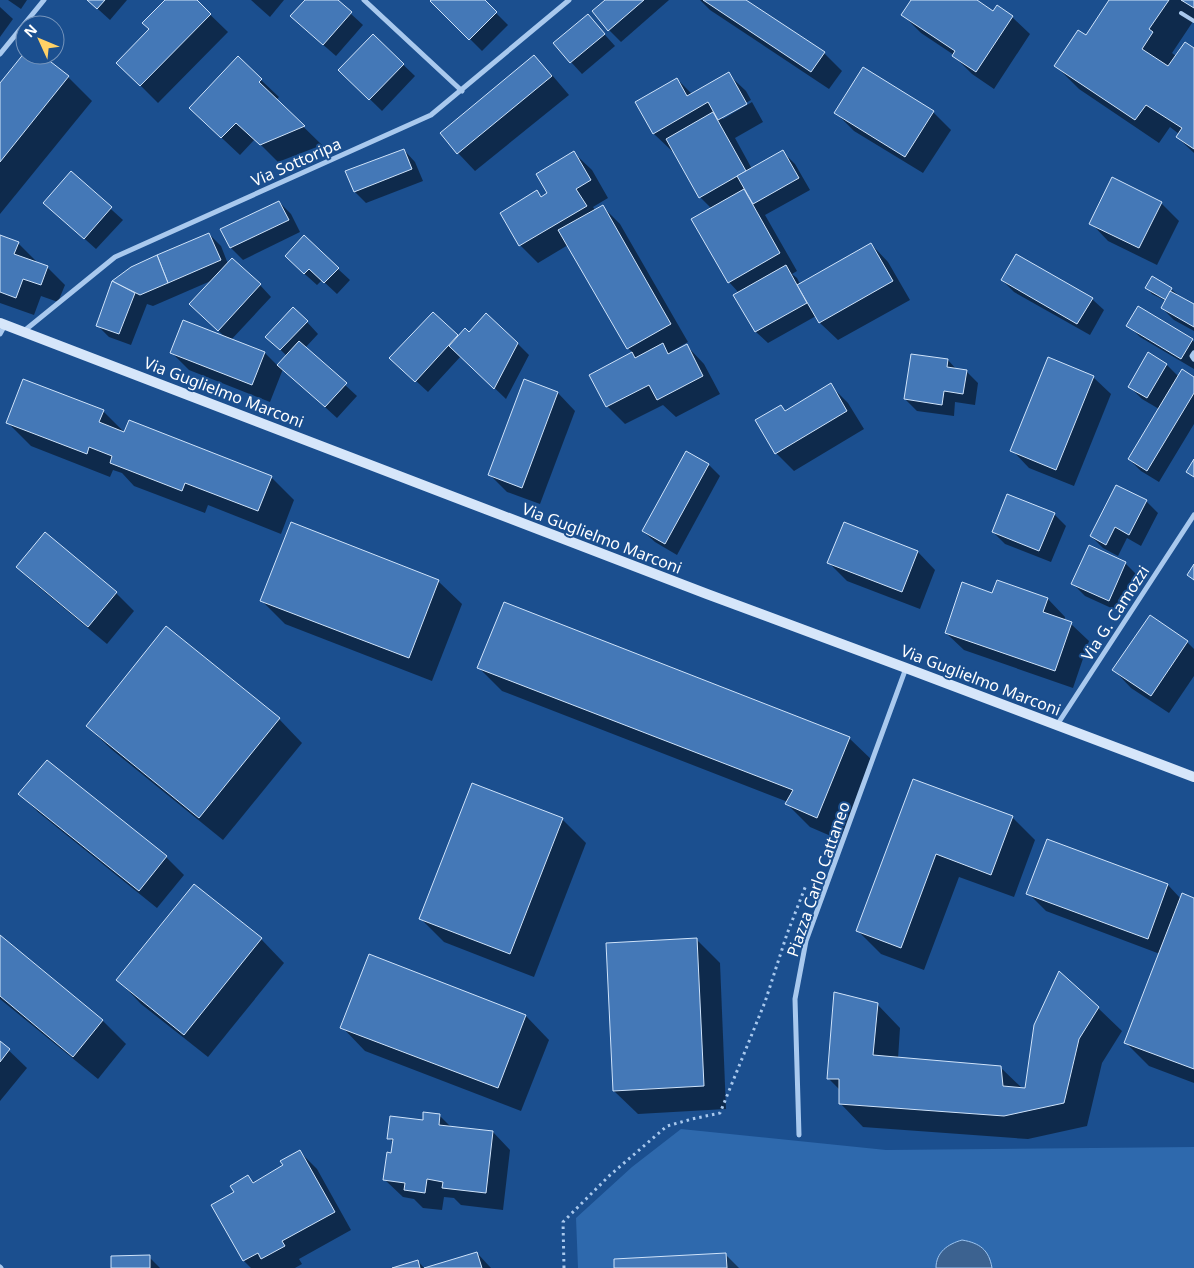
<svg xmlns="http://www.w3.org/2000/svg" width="1194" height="1268" font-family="'Noto Sans',sans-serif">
	<rect width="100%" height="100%" fill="#1b4f8f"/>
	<polygon fill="#2e69ad" points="681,1129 886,1150 1194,1147 1194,1268 578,1268 576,1218 632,1167"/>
	<path fill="#3c6290" stroke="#9cc4f0" d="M962 1240C980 1243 989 1250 992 1268H936C936 1252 948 1244 962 1240Z"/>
	<g fill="#0007">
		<polygon points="8,0 27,0 21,9"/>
		<polygon points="88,0 127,0 110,20"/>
		<polygon points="166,0 195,0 228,32 158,103 118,63 150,29"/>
		<polygon points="251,0 284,0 270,17"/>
		<polygon points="306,0 336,0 363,25 336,56 304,28"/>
		<polygon points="433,0 483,0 508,25 482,51 432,1"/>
		<polygon points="607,0 669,0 621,42 609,30"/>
		<polygon points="700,0 744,0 824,53 842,71 829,89 710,10"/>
		<polygon points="913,0 974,0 993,12 1012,17 1030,34 994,89 972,74 954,56 954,55 921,33 903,15"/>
		<polygon points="1111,0 1194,0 1194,20 1172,53 1176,56 1194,50 1194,153 1177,137 1179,134 1170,127 1159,143 1079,89 1056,66 1086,37"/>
		<polygon points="0,7 13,19 0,37"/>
		<polygon points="588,16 615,46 582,74 571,62"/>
		<polygon points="373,36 415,76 382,111 340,70"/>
		<polygon points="25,54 40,55 68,77 92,101 0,214 0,85"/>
		<polygon points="534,57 552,75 569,95 475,171 458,153"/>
		<polygon points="728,74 746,91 751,100 721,117 723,119 752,102 763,122 735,138 752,169 783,152 795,164 810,190 765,215 797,271 792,274 797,278 800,284 871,244 888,262 910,300 838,340 820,323 816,316 768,343 756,332 735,295 739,293 729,282 712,209 700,197 673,150 672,151 654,134 636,102 677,79 692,94"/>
		<polygon points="261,80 279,97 276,100 322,145 278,162 255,139 240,155 208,125"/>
		<polygon points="933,112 951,130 923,173 854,131 836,113"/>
		<polygon points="404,150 415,162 423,181 366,203 355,192"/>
		<polygon points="574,153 592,170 608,198 593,207 595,210 602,206 620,224 688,342 670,352 672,354 687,346 704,364 720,394 676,417 663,405 625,424 607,406 591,375 633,353 628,348 568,245 538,263 520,245 537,192 542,197 549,193"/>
		<polygon points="71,173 123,220 96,249 57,214"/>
		<polygon points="279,202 291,214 300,232 243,260 231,248 222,230"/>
		<polygon points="1161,203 1179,221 1157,265 1108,241 1091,223"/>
		<polygon points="209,234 221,246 228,264 260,285 271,297 231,340 265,353 278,366 287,356 267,337 307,322 318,334 305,348 357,396 337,418 283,369 270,402 189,370 171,352 226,338 203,316 213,280 153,306 147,304 131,345 109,337 97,325 113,282 132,268"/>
		<polygon points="0,236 18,243 36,261 35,263 47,267 65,285 58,302 41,296 34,315 0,303"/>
		<polygon points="298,268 338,269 350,280 337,294 322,280 317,285"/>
		<polygon points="1002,280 1092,299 1104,310 1090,335 1014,292"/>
		<polygon points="1147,288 1171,289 1177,294 1176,296 1194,306 1194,331 1174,320 1162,308 1166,301 1152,294"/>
		<polygon points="433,313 458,337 469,333 517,343 529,355 506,399 461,356 428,392 403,369"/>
		<polygon points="1128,325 1192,340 1194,342 1194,369 1140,337"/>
		<polygon points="948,360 957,370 966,371 978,383 975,405 955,402 954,416 917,411 905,399"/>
		<polygon points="1167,365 1179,377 1194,378 1194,424 1159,482 1141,471 1129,459 1159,409 1142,399 1130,387"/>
		<polygon points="1093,377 1111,394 1074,486 1029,468 1012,450"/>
		<polygon points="830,385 848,403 864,429 794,471 776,453 757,421 781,406 786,411"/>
		<polygon points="558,393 575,411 540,504 507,492 489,474"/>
		<polygon points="103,411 125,433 271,477 294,500 281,534 208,505 205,513 134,486 122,473 113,470 110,477 31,446 8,423"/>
		<polygon points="709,465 720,476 677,555 655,542 643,531"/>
		<polygon points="1146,501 1158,513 1141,546 1127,538 1118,556 1103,548 1091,536"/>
		<polygon points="1054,514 1066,526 1051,562 1005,544 993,532"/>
		<polygon points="844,523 918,552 935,570 920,609 847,581 829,563"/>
		<polygon points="45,534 116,593 134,611 107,644 35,584 17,567"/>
		<polygon points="1125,563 1137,575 1120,612 1085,596 1073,584"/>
		<polygon points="438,581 462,604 432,681 285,624 262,601"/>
		<polygon points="993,595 1048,599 1065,617 1064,621 1071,624 1089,641 1073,688 964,650 946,633"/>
		<polygon points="1150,617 1187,642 1194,649 1194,676 1169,713 1131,688 1114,670"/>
		<polygon points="167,628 279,719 302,743 223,840 111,749 87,726"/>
		<polygon points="478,667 849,738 873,761 840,840 810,827 787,804 788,802 502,691"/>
		<polygon points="914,781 1012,817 1035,840 1014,897 959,877 924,970 881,954 858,931"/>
		<polygon points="20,794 166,857 184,875 157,908 38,812"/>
		<polygon points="562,819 586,843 534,977 444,942 420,918"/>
		<polygon points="1048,840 1168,885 1181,899 1194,899 1194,1083 1149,1066 1126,1043 1160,954 1046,911 1028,893"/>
		<polygon points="194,886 261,939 284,963 208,1057 141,1004 118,980"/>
		<polygon points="0,937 103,1021 126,1044 98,1079 0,999"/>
		<polygon points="696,939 720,963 726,1109 638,1114 614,1091"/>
		<polygon points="370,956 526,1016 549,1040 521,1111 365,1051 342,1027"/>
		<polygon points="877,1004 900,1028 898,1059 1000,1067 1023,1089 1026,1090 1098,1008 1122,1031 1102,1063 1087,1126 1028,1139 863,1127 840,1103 840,1090 828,1078"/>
		<polygon points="0,1042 27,1068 0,1101"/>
		<polygon points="439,1115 452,1128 493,1132 510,1150 503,1210 461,1205 454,1198 444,1197 442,1210 423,1208 414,1199 403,1197 385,1180 392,1154 394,1143 389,1138"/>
		<polygon points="299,1151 317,1169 351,1230 299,1259 302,1264 295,1268 251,1268 244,1261 248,1177 255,1183 285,1166"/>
		<polygon points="477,1253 491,1268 428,1268"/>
		<polygon points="725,1254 739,1268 615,1268"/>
		<polygon points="149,1257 160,1268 112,1268"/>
		<polygon points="418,1261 424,1268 396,1268"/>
	</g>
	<g fill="#4478b7" stroke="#cfe3fa">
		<polygon points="87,0 105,0 97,9"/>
		<polygon points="165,0 197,0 211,14 140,86 116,63 149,29 142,23"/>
		<polygon points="305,0 338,0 352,12 323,45 290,16"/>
		<polygon points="431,0 485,0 497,12 469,40 430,1"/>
		<polygon points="605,0 644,0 608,31 592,11"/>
		<polygon points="703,0 746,0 825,52 811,72"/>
		<polygon points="911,0 977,0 993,11 997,5 1013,16 976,72 952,56 955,51 901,15"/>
		<polygon points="1109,0 1169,0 1149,29 1153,32 1142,49 1168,66 1185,42 1194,48 1194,149 1176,137 1182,128 1146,105 1135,120 1054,66 1078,30 1086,35"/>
		<polygon points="1181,0 1194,0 1194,8"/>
		<polygon points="588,14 605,34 570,63 553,43"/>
		<polygon points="373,34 404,64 369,100 338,70"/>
		<polygon points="25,52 25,55 42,55 69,76 0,162 0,83"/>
		<polygon points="534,55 552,76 457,154 440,133"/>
		<polygon points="238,56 262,79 259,82 305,126 260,145 236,123 221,138 189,108"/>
		<polygon points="863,67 934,111 905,157 834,113"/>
		<polygon points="729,72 747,104 718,120 708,102 653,134 635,102 677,78 687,96"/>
		<polygon points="713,112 746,171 699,198 666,139"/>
		<polygon points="404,149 412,169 354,192 345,171"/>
		<polygon points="783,150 799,178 753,204 737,176"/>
		<polygon points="574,151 591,180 576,189 587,206 519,246 500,213 537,190 541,197 547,193 536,174"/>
		<polygon points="71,171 112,207 84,239 43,203"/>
		<polygon points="1112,177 1162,202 1139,248 1089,224"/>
		<polygon points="744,189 780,253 728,283 691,219"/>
		<polygon points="279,201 289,220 230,248 220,229"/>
		<polygon points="603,205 671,324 627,349 558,230"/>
		<polygon points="209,233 221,260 168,283 157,255"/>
		<polygon points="0,235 19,242 14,254 48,266 41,285 23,279 16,298 0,292"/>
		<polygon points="304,235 339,268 324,283 309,269 304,274 285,256"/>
		<polygon points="871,243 893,281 819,323 797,285"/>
		<polygon points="1016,254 1093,298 1077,324 1001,280"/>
		<polygon points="157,255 168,283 140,295 112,281 131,267"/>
		<polygon points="232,258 261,284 218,331 189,304"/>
		<polygon points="786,265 807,303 755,332 733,295"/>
		<polygon points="1152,276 1172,288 1166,300 1145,288"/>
		<polygon points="112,281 135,293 119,334 96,326"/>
		<polygon points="1170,291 1194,304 1194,327 1161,308"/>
		<polygon points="1138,306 1193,339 1181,359 1126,326"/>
		<polygon points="293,307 308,321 280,350 265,337"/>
		<polygon points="433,312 458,335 415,382 389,358"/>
		<polygon points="486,313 518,343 494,389 449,346 465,328 469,332"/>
		<polygon points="183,320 265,352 252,385 170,353"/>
		<polygon points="299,341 347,383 325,407 277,365"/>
		<polygon points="663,343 668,354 687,344 703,376 657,400 649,385 606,407 589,375 632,352 635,358"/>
		<polygon points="1148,352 1167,364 1147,398 1128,387"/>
		<polygon points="911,354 948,359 947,367 967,370 963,394 944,391 942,405 904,399"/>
		<polygon points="1048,357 1094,376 1056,470 1010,451"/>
		<polygon points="1182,369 1194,377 1194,393 1147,471 1128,459"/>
		<polygon points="23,379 104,410 99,422 124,432 129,420 272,476 258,511 185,483 182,491 110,463 112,456 89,447 87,454 6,423"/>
		<polygon points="524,379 558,392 522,488 488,475"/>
		<polygon points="831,383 847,411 775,454 755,420 781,405 785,411"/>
		<polygon points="686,451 709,464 665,544 642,531"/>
		<polygon points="1194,459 1194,477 1186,472"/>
		<polygon points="1116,485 1147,500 1129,535 1115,527 1106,545 1090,536"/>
		<polygon points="1007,494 1055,513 1039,551 992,532"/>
		<polygon points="291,522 439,580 409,658 260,601"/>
		<polygon points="844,522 918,551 902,592 827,563"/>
		<polygon points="45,532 117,592 88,627 16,567"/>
		<polygon points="1089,545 1126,562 1109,601 1071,584"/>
		<polygon points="1194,564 1194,580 1187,575"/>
		<polygon points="997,580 1048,598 1043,612 1072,622 1055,671 945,633 962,582 992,593"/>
		<polygon points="504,602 850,737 817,818 785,804 793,790 477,668"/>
		<polygon points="1150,615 1188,641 1151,696 1112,670"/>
		<polygon points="166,626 280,718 199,818 86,726"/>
		<polygon points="47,760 167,856 139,891 18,794"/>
		<polygon points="913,779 1013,816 991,875 936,854 901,948 856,931"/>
		<polygon points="472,783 563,818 510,954 419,919"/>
		<polygon points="1047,839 1168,884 1148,939 1026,894"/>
		<polygon points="194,884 262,938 184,1035 116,980"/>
		<polygon points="1182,893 1194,898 1194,1069 1124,1043"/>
		<polygon points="0,935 103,1020 73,1057 0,996"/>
		<polygon points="697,938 704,1086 613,1091 606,943"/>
		<polygon points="369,954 526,1015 498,1088 340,1028"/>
		<polygon points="1059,971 1099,1007 1079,1039 1064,1103 1004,1116 839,1104 839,1079 827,1079 834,992 878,1003 873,1055 1001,1066 1003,1086 1025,1088 1034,1025"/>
		<polygon points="0,1041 10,1049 0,1062"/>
		<polygon points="423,1112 440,1114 439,1125 493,1131 486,1193 442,1188 443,1182 427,1179 425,1193 404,1190 405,1183 383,1180 387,1152 391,1153 393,1139 387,1139 390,1116 423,1120"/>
		<polygon points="300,1150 335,1212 282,1241 285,1246 261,1259 258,1253 243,1261 211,1205 234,1192 230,1186 248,1175 253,1183 283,1165 280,1161"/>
		<polygon points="477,1252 482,1268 424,1268"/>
		<polygon points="726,1253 727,1268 614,1268 614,1259"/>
		<polygon points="150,1255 150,1268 111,1268 111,1256"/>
		<polygon points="418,1260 420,1268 392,1268"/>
	</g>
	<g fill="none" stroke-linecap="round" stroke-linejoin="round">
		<polyline stroke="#a9c9ee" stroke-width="3" stroke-dasharray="2.5 4" stroke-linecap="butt" points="564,1268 563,1222 609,1176 667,1126 692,1119 720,1113 765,1002 787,934 806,885"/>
		<polyline stroke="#a9c9ee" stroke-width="4" points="1181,13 1194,21"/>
		<g stroke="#a9c9ee" stroke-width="5">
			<polyline points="364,0 462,91"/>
			<polyline points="0,54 44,0"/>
			<polyline points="24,331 115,257 431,115 569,0"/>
			<polyline points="0,334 5,325"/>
			<polyline points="1194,353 1192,356 1194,359"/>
			<polyline points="1057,725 1194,515"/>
			<polyline points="799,1135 795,999 806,941 906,668"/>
			<polyline points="0,1267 1,1268"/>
		</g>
		<polyline stroke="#d6e6fa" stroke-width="10" points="0,323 707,594 906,668 1194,777"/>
	</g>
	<g text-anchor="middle" stroke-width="4" stroke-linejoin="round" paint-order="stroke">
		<g font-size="16" fill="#fff" stroke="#1b4f8f">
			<text transform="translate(296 162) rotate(-24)" y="6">Via Sottoripa</text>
			<text transform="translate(224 392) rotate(21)" y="6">Via Guglielmo Marconi</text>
			<text transform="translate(602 538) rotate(21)" y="6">Via Guglielmo Marconi</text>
			<text transform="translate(1115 613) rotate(-57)" y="6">Via G. Camozzi</text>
			<text transform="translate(981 680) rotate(21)" y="6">Via Guglielmo Marconi</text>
			<text transform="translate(818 879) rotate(-71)" y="6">Piazza Carlo Cattaneo</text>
		</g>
	</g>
	<g transform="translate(40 40) rotate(314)"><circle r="24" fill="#1b4f8f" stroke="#7695bc"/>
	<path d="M0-4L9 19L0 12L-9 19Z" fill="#ffd166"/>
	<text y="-8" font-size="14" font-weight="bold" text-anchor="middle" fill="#ffffff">N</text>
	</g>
</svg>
